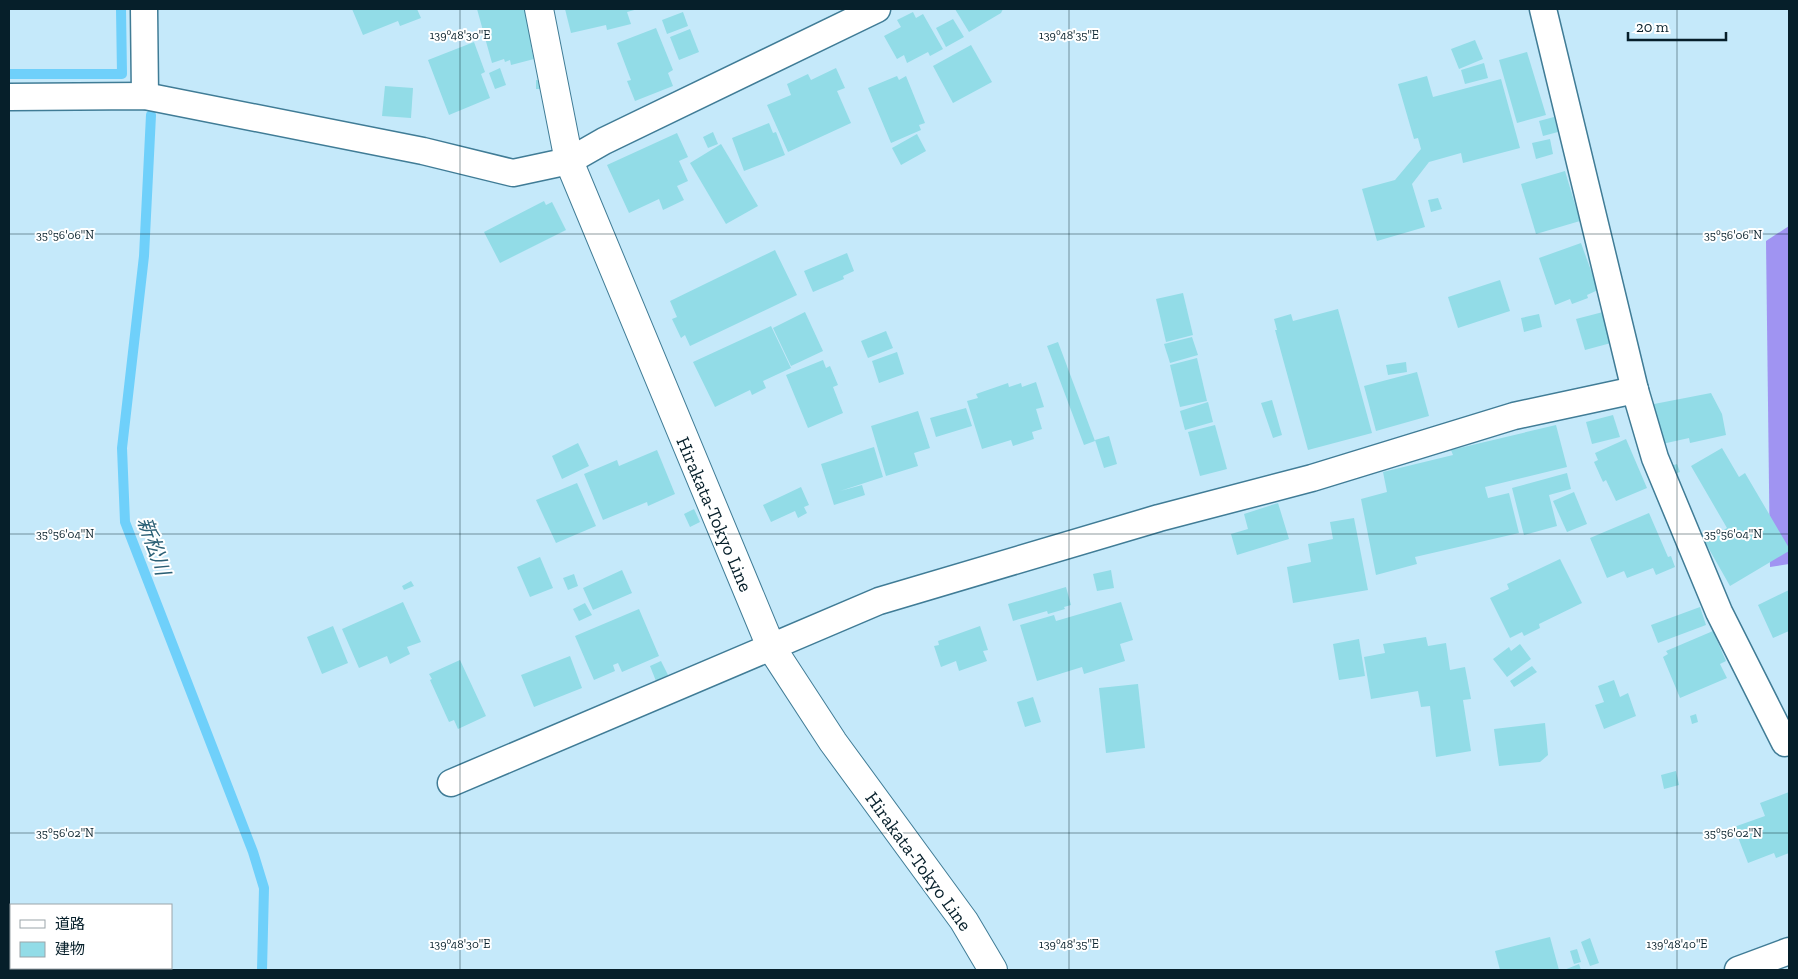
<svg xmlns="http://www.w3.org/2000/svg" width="1798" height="979" font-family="'Zilla Slab','Noto Sans JP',serif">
	<rect width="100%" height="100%" fill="#c5e9fa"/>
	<polygon fill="#a094f2" points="1789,226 1789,564 1770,567 1766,241"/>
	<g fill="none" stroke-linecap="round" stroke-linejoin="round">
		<g stroke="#6fd0fa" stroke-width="10">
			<polyline points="9,74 122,74 121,9"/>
			<polyline points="151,115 144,256 122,448 125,522 253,852 264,888 262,970"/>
		</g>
	</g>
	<g fill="#92dce7">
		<polygon points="352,9 417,9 421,18 400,26 398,21 363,35"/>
		<polygon points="477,9 530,9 535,45 531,47 534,59 511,65 510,60 505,62 504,59 492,63"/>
		<polygon points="565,9 638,9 627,12 631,24 607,30 606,25 571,33"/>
		<polygon points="955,9 1003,9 1001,13 969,32"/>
		<polygon points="683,12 688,26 667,34 662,20"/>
		<polygon points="913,12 916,18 923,14 943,49 930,56 928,52 907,63 904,55 897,59 884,36 901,27 897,20"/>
		<polygon points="953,19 964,37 946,47 936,28"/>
		<polygon points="656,28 673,70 668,73 673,86 635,101 627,81 631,80 617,43"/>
		<polygon points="690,29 699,52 679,60 670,37"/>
		<polygon points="1475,40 1483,59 1459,69 1451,49"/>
		<polygon points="474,42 485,72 481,74 490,98 449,115 428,60"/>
		<polygon points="971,45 992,82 953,103 933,66"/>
		<polygon points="1527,52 1546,115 1517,123 1499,60"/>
		<polygon points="1484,63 1488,78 1465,84 1461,70"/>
		<polygon points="500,68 506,85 495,89 489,73"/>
		<polygon points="836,68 845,88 837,91 851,123 788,152 767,105 791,95 787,84 808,74 811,80"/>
		<polygon points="897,76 899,80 906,76 925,123 919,125 921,130 891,143 868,88"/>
		<polygon points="1427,76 1433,97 1501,79 1520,148 1463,163 1461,153 1429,162 1412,184 1425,227 1377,241 1362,189 1395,180 1421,149 1418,138 1414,139 1398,84"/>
		<polygon points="536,80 545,81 545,89 536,89"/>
		<polygon points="385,86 413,88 411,118 382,116"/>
		<polygon points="1554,117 1558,132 1543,136 1539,121"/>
		<polygon points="769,123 773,133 776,132 785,155 744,171 732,138"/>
		<polygon points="713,132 718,144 708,148 703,137"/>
		<polygon points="677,133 688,157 679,161 688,181 677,186 684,200 663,210 659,199 629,213 607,165"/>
		<polygon points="917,134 926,151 901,165 892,148"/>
		<polygon points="1550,139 1553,154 1536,159 1532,143"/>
		<polygon points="721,144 758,206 726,224 690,163"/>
		<polygon points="1565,171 1580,221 1536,234 1521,184"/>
		<polygon points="1438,198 1442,209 1431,212 1428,200"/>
		<polygon points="544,201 546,205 552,202 566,230 500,263 484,232"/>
		<polygon points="1581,243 1598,290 1587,295 1588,298 1572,304 1570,299 1555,305 1539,258"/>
		<polygon points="775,250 797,295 690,346 685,335 681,338 672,319 677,317 670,301"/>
		<polygon points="847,253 854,271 843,276 844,279 813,292 804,271"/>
		<polygon points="1500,280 1510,311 1458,328 1448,297"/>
		<polygon points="1183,293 1193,335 1166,342 1156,299"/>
		<polygon points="1338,309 1372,433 1308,450 1275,330 1277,330 1274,319 1291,314 1293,321"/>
		<polygon points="805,312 823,351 791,366 773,328"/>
		<polygon points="1603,312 1611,343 1585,350 1576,319"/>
		<polygon points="1539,314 1542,327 1524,332 1521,318"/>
		<polygon points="771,326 791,368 763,381 766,388 752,395 750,390 715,407 693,362"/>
		<polygon points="886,331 893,348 868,358 861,341"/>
		<polygon points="1192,337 1198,355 1170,363 1164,344"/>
		<polygon points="1058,342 1095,441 1084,445 1047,346"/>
		<polygon points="897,352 904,374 879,383 872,361"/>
		<polygon points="1197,358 1207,401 1180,407 1170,365"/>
		<polygon points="823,360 826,368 830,366 838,385 833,387 843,413 808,428 786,375"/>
		<polygon points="1406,362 1407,372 1388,375 1386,365"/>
		<polygon points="1417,372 1429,416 1376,431 1364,386"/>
		<polygon points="1036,382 1044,407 1036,409 1042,429 1032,432 1034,439 1013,446 1011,440 982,449 967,401 978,398 976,394 1008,383 1009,387 1021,383 1022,387"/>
		<polygon points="1711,393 1722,414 1726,435 1690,443 1689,438 1662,444 1654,404"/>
		<polygon points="1272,400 1282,435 1273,438 1261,403"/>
		<polygon points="1208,402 1213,422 1185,430 1180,411"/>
		<polygon points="966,408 972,426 936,437 930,418"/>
		<polygon points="918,411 930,448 914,453 918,466 886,476 871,426"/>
		<polygon points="1613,415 1620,437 1592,444 1586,422"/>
		<polygon points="1215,425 1227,469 1200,476 1188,432"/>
		<polygon points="1556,425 1567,467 1485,487 1488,498 1509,493 1519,533 1415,557 1417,564 1376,575 1361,499 1387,492 1383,472 1453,455 1451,450"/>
		<polygon points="1109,436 1117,464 1104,468 1095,440"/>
		<polygon points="1626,439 1647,488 1616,501 1606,480 1603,482 1594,462 1598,460 1595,453"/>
		<polygon points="578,443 589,466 562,479 552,456"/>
		<polygon points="874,447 883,477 840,491 862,485 865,495 834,505 821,464"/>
		<polygon points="1722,448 1739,477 1745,473 1789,548 1789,551 1730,586 1705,542 1727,528 1691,466"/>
		<polygon points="657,450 675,494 648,506 647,502 603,520 584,474 617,460 619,466"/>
		<polygon points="1677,464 1680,472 1674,474 1671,466"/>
		<polygon points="1567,473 1571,489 1549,495 1557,526 1524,535 1512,488"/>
		<polygon points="577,483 596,526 556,543 536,500"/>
		<polygon points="801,487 809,505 804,507 807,513 798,518 795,511 771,522 763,505"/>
		<polygon points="1574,492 1587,524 1567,532 1553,501"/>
		<polygon points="1278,503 1289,539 1237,555 1231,534 1248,529 1244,514"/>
		<polygon points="694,509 700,522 690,527 684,514"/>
		<polygon points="1649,513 1668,557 1671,556 1675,567 1656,575 1653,568 1627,578 1624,571 1607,578 1590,538"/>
		<polygon points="1354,518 1368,590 1293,603 1287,567 1311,562 1308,544 1333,539 1330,522"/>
		<polygon points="540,557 553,588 530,597 517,567"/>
		<polygon points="1560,559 1582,603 1539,624 1540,628 1524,636 1522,632 1510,638 1490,598 1509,589 1507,584"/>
		<polygon points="622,570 632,593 593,610 583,588"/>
		<polygon points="1111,570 1114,588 1097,591 1093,574"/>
		<polygon points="574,574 578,586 568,590 563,578"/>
		<polygon points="411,581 414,586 404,590 402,586"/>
		<polygon points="1066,587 1071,605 1064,607 1065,609 1048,614 1047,611 1013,621 1008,604"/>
		<polygon points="1789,590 1789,631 1773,638 1758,605"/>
		<polygon points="403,602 421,642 407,647 410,654 390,664 387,656 359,668 342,629"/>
		<polygon points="1121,602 1133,640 1120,644 1125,661 1084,674 1082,667 1037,681 1020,625 1054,615 1056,621"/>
		<polygon points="585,603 592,615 579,621 573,609"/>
		<polygon points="1700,607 1706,625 1658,643 1651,625"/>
		<polygon points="639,609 659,656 622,672 618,663 613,665 615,671 594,680 575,636"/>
		<polygon points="333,626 348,663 322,674 307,637"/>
		<polygon points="980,626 988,650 983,651 987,661 959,671 956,661 941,667 934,646 939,645 938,641"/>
		<polygon points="1713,631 1726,661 1720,664 1727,678 1680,698 1663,657 1668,654 1666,651"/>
		<polygon points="1426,637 1428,646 1446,643 1450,670 1465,667 1471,699 1463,700 1471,751 1436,757 1430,706 1421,707 1418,691 1371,699 1364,657 1385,653 1383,644"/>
		<polygon points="1359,639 1365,676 1339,680 1333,644"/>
		<polygon points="1520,644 1531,659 1507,677 1493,659 1509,647 1511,651"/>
		<polygon points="570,656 582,688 534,707 521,675"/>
		<polygon points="460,660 486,716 458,729 454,720 449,722 430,680 432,679 429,674"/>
		<polygon points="661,661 668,675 656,681 650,666"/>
		<polygon points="1532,666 1537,672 1514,687 1510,681"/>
		<polygon points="1614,680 1620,697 1628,693 1636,716 1604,729 1595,705 1604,702 1598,686"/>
		<polygon points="1138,684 1145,748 1106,753 1099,688"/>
		<polygon points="1033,697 1041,722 1025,727 1017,702"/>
		<polygon points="1696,714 1698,722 1692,724 1690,716"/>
		<polygon points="1545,723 1548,755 1540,762 1499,766 1494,729"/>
		<polygon points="1676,771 1679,785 1664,789 1661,775"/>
		<polygon points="1789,792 1789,853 1776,858 1774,853 1748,863 1734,827 1765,816 1760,803"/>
		<polygon points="1550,937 1559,970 1500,970 1495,951"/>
		<polygon points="1590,938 1599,963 1590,966 1581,942"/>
		<polygon points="1577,949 1581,962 1574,964 1570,951"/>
		<polygon points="1579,964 1581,970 1564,970"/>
	</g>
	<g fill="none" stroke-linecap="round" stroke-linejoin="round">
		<g stroke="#407c96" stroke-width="29">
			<g id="minor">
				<polyline points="144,9 145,96"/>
				<polyline points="1543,9 1635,390 1655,458 1719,612 1785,743 1789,742"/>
				<polyline points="9,97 145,96 423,151 513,173 569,161 604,141 877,9"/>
				<polyline points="451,783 879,601 1159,518 1312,478 1514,416 1635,390"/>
				<polyline points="1738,970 1789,951"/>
			</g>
		</g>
		<g stroke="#407c96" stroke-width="30">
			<polyline id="secondary" points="539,9 569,161 771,647 833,742 964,921 993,970"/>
		</g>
		<use href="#minor" stroke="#fff" stroke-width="26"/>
		<use href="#secondary" stroke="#fff" stroke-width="28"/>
	</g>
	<path fill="none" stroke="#061f2a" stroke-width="1" stroke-opacity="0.45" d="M460 9V970M1069 9V970M1677 9V970M9 234H1789M9 534H1789M9 833H1789"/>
	<g text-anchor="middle" stroke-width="4" stroke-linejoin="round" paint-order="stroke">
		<g font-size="19" fill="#061f2a" stroke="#fff">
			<text transform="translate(715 514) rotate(67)" y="7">Hirakata-Tokyo Line</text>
			<text transform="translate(919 861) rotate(54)" y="7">Hirakata-Tokyo Line</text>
		</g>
		<g font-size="20" font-style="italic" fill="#2a5f75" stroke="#fff">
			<text transform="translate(154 546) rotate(71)" y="7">新松川</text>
		</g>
	</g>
	<g font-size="12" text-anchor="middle" fill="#061f2a" stroke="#fff" stroke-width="4" stroke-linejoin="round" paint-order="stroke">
		<text x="460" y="39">139°48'30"E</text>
		<text x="1069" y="39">139°48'35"E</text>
		<text x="65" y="239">35°56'06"N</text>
		<text x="1733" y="239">35°56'06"N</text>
		<text x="65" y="538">35°56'04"N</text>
		<text x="1733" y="538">35°56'04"N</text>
		<text x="65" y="837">35°56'02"N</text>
		<text x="1733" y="837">35°56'02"N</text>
		<text x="460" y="948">139°48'30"E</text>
		<text x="1069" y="948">139°48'35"E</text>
		<text x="1677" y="948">139°48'40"E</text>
	</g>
	<rect width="1798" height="979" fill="none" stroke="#061f2a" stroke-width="20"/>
	<rect x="10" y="904" width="162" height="65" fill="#ffffff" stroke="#9ba5aa"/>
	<rect x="20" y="920" width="25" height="8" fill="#ffffff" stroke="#9ba5aa"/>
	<text x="55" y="929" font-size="15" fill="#061f2a">道路</text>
	<rect x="20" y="942" width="25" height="15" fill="#92dce7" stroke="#9ba5aa"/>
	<text x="55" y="954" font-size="15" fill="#061f2a">建物</text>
	<path d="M1628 32v8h98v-8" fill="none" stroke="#061f2a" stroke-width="2.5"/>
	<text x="1636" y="32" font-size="15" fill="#061f2a" stroke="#ffffff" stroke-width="4" paint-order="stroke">20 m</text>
</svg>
